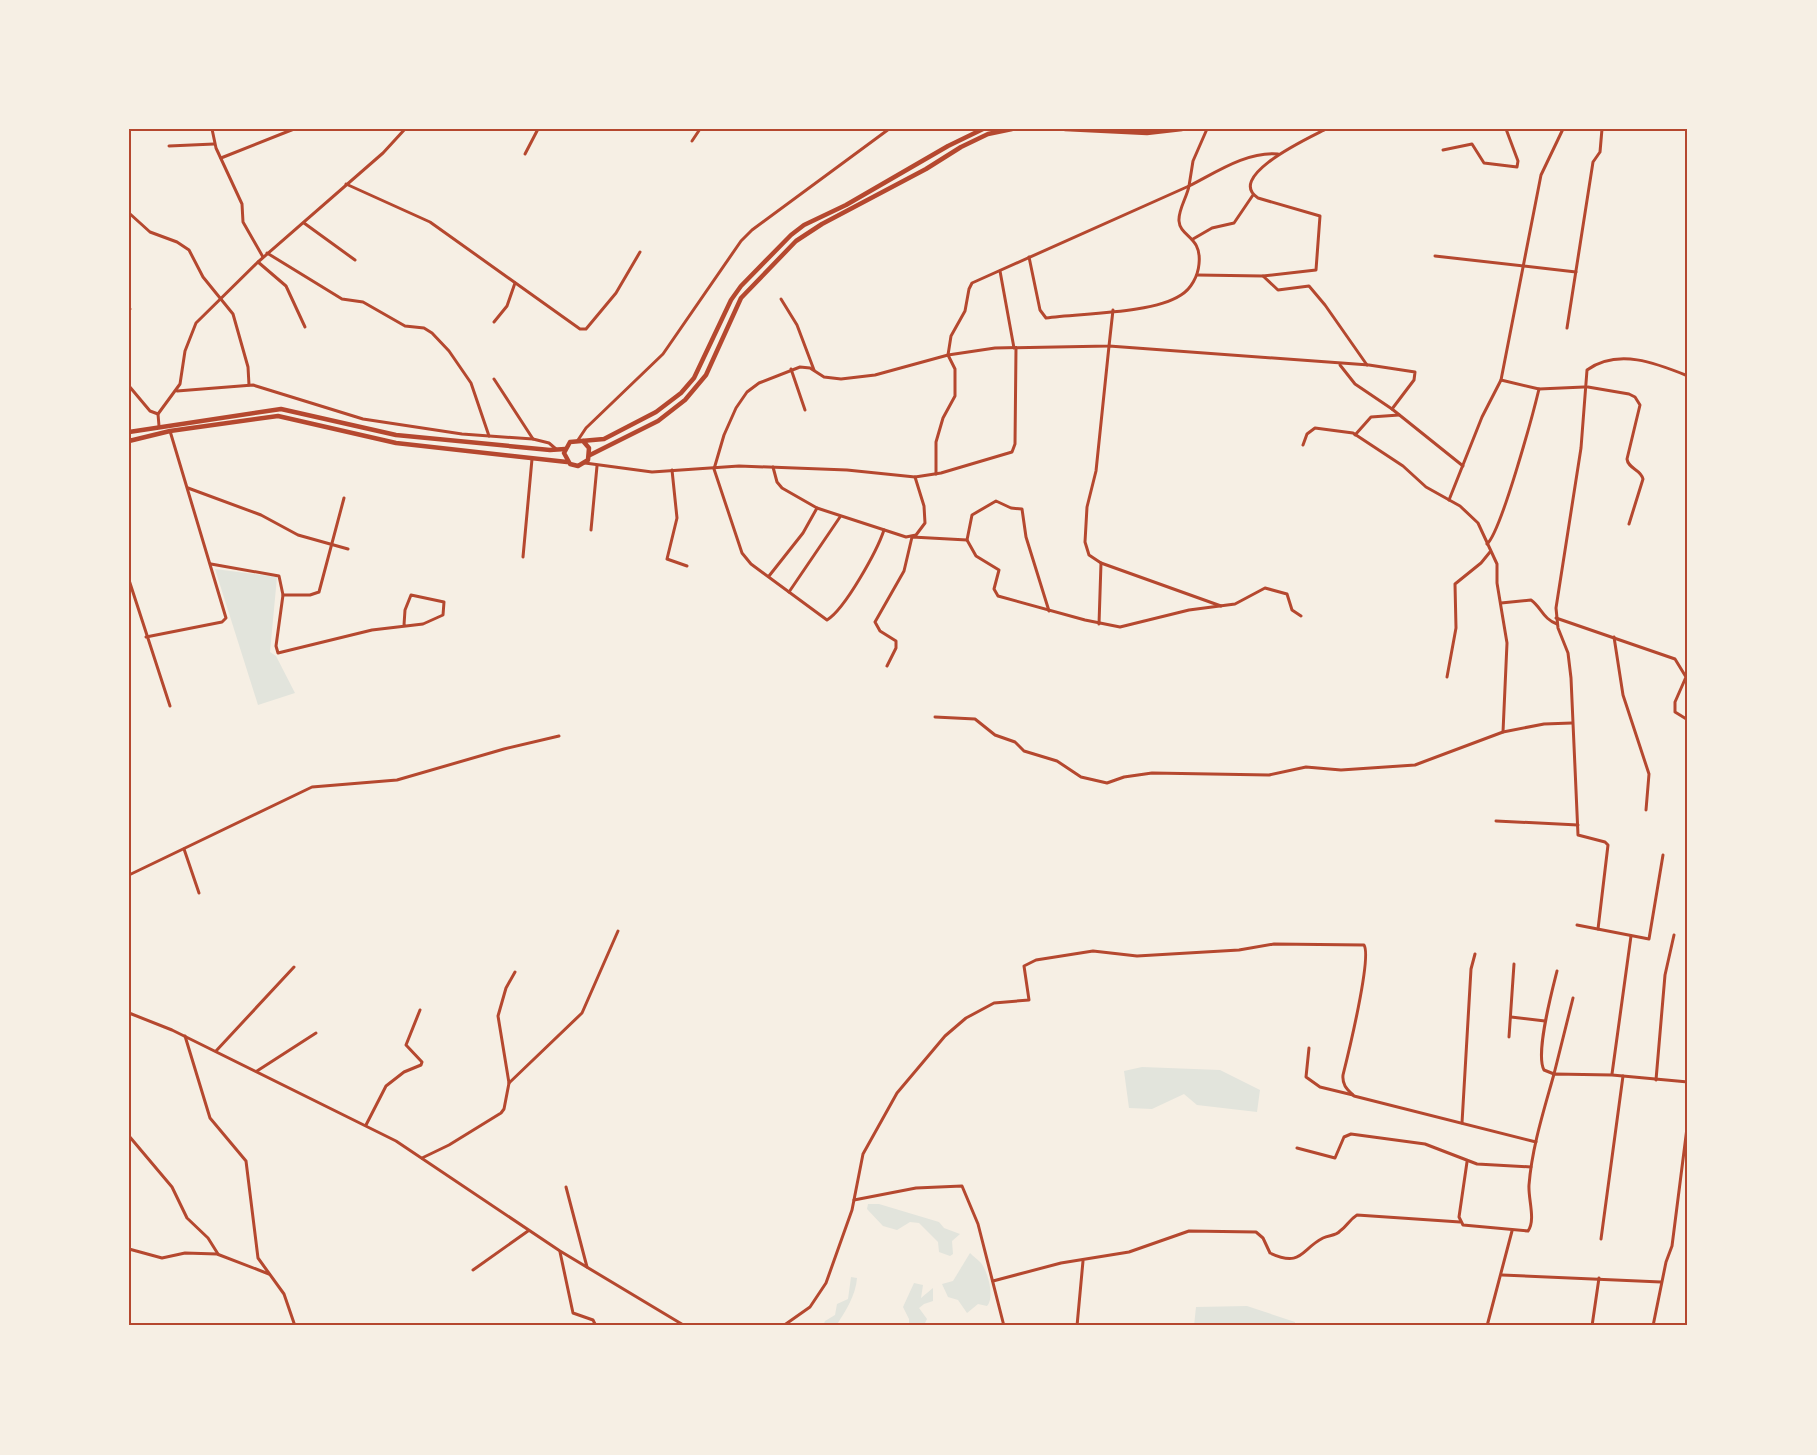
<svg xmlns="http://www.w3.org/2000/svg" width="1817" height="1455" font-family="Lora,serif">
	<rect width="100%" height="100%" fill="#f6efe4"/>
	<g fill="#e2e4dc">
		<polygon points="215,569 277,577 270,652 276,656 295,693 258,705"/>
		<polygon points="1142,1067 1220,1070 1260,1090 1257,1112 1197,1105 1184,1094 1152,1109 1129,1108 1124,1071"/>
		<polygon points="868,1204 879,1204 939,1222 944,1228 960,1234 952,1241 953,1254 950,1256 939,1252 938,1242 919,1223 910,1222 897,1230 883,1226 867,1209"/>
		<path d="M970 1253C973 1256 978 1260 981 1263 988 1272 995 1297 987 1306L978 1304 967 1313 958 1300 948 1297 942 1284 953 1281Z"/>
		<path d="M851 1277 857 1278C856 1295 845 1312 836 1326H823L825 1321 835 1315 837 1304 848 1299Z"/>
		<polygon points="914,1283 923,1285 921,1298 933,1288 933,1301 924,1304 919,1308 927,1319 925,1323 909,1326 909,1319 903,1307"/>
		<polygon points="1247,1306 1295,1322 1295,1326 1194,1326 1196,1307"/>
	</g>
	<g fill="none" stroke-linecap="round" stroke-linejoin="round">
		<g stroke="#b5482f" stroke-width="3">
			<polyline points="212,129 216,148 242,204 243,222 263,257"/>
			<polyline points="692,141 700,129"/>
			<polyline points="169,146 214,144"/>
			<polyline points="1443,150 1472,144 1484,163 1517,167 1518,161 1506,129"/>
			<polyline points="525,154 538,129"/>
			<polyline points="221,158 294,129"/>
			<polyline points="346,184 430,222 580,329 586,329 616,293 640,252"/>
			<polyline points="1189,186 1193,161 1207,129"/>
			<polyline points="129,213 150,232 177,242 189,250 203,277 233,314 248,367 249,385"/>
			<polyline points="304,223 355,260"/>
			<polyline points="1193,239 1212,228 1234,223 1253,195"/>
			<polyline points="267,253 342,299 363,302 405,326 424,328 432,333 449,351 471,383 489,436"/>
			<polyline points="1435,256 1576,272"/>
			<polyline points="258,262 286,286 305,327"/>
			<polyline points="1263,276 1278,290 1309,286 1325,305 1367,365"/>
			<polyline points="781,299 797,325 814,370"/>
			<polyline points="129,310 130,309"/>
			<polyline points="494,322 507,306 515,283"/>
			<polyline points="1567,328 1593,162 1600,152 1602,129"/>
			<polyline points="1340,365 1355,384 1392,409 1463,466"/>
			<polyline points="791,369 805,410"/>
			<polyline points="494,379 533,439"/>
			<polyline points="1501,380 1539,389 1584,387"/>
			<polyline points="129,386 150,411 158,414"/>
			<path d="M1588 387 1629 394 1635 397 1640 405 1627 459C1628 469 1641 469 1643 479L1629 524"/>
			<polyline points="177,391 253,385 363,419 462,434 533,439 549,443 556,449"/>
			<polyline points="1355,435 1371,417 1399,415"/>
			<polyline points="1303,445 1307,434 1315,428 1353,433 1403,466 1426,487 1460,506 1478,523 1497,564 1497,583 1507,643 1503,732"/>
			<polyline points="773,467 777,482 782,488 817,508 906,537 916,535 925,523 924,506 915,477"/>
			<polyline points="672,470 677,518 667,559 687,566"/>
			<polyline points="188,488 261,515 298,535 348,549"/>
			<polyline points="1449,500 1482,417 1501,380 1541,175 1563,129"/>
			<polyline points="591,530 597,466"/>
			<path d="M884 530C877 551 845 609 827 620L751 564 742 553 714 469 724 435 736 408 747 392 759 383 800 367 810 368 824 377 841 379 875 375 948 355 995 348 1109 346 1113 310"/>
			<polyline points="967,540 976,556 999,570 994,589 998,596 1085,620 1120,627 1189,610 1235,604 1265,588 1287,594 1292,610 1301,616"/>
			<path d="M1487 544C1501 532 1533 414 1539 389"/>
			<polyline points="523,557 532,459"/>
			<polyline points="211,564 279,576 283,595 276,646 278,653 372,630 423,624 443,615 444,602 411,595 405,610 404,625"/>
			<polyline points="769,576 803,533 817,508"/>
			<polyline points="129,580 170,706"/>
			<polyline points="789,592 840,517"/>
			<polyline points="283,595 310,595 319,592 344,498"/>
			<path d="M1501 603 1531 600C1542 608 1543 619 1557 624"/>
			<polyline points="1221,606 1101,563 1089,555 1085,542 1087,507 1096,471 1109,346 1369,365 1415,372 1414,380 1392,409"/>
			<polyline points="1556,618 1675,659 1686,677 1675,702 1675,712 1688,720"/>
			<polyline points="1099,624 1101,563"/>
			<polyline points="146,637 222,622 226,618 170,431"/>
			<polyline points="1614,637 1623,695 1649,774 1646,810"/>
			<polyline points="887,666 896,648 896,641 880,631 875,622 904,571 912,537 967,540 972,515 996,501 1011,508 1022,509 1026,537 1049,611"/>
			<polyline points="1447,677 1456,628 1455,584 1481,563 1490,552"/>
			<polyline points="935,717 975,719 995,735 1015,742 1024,751 1057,761 1081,777 1107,783 1124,777 1152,773 1269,775 1306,767 1341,770 1415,765 1503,732 1544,724 1572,723"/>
			<polyline points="1496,821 1578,825"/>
			<polyline points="184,849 199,893"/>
			<polyline points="129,875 312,787 397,780 504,749 559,736"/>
			<polyline points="1577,925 1649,939 1663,855"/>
			<path d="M1598 929 1608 845 1605 842 1578 835 1571 678 1568 653 1558 628 1556 608 1581 448 1587 370C1618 348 1656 363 1688 376"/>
			<path d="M1557 971C1552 991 1535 1054 1544 1070L1554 1074 1573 998"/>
			<polyline points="1511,1017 1545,1021"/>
			<polyline points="1509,1037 1514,964"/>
			<polyline points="1309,1048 1306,1077 1320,1087 1353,1095"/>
			<polyline points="216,1051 294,967"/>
			<polyline points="257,1071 316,1033"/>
			<polyline points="1612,1074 1631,936"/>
			<polyline points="1656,1080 1665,975 1674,935"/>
			<polyline points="509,1083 498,1016 506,988 515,972"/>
			<polyline points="1462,1123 1471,969 1475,954"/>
			<polyline points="366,1125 386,1086 404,1072 421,1065 422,1062 406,1045 420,1010"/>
			<polyline points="129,1136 172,1187 187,1218 208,1238 218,1254"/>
			<polyline points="1297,1148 1335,1158 1344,1137 1351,1134 1425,1144 1477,1164 1531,1167"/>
			<polyline points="422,1158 449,1145 501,1113 504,1109 509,1083 582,1013 618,931"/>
			<path d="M1467 1162 1459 1217 1463 1225 1528 1231C1536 1220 1528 1199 1529 1185 1532 1147 1544 1110 1554 1074L1612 1075 1688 1082"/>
			<polyline points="566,1187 587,1267"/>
			<polyline points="854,1200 916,1188 962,1186 978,1224 1004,1326"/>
			<polyline points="1601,1239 1623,1076"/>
			<polyline points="560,1252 573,1313 593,1320 596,1326"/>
			<polyline points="473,1270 528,1231"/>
			<polyline points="1502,1275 1661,1282"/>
			<path d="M993 1281 1061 1263 1129 1252 1189 1231 1256 1232 1263 1238 1270 1253C1302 1268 1301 1249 1323 1238 1329 1235 1336 1236 1340 1231 1347 1226 1349 1220 1357 1215L1460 1222"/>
			<polyline points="301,1326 316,1326"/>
			<path d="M783 1326 810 1307 826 1283 852 1210 863 1154 897 1093 945 1036 966 1018 994 1003 1029 1000 1024 966 1036 960 1093 951 1137 956 1239 950 1274 944 1364 945C1372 957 1348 1055 1343 1075 1342 1085 1347 1089 1354 1096L1536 1142"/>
			<polyline points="1077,1326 1083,1261"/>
			<polyline points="1487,1326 1512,1231"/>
			<polyline points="1592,1326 1599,1278"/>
			<polyline points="1653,1326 1666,1262 1672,1246 1688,1120"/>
		</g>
		<g stroke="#b5482f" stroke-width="3">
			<path d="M1029 257 1040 310 1046 318C1082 313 1152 314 1181 295 1191 289 1198 276 1199 264 1202 236 1180 237 1179 221 1178 210 1187 197 1189 186"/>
			<polyline points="1000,271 1014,348"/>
			<path d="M1197 275 1263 276 1316 270 1320 216 1258 198C1224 176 1313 136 1326 129"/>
			<polyline points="159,426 158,414 180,384 185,351 196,323 258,262 383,153 405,129"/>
			<polyline points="578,440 586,428 663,354 741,241 752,230 889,129"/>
			<polyline points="585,463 652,472 739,466 847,470 915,477 941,473 1012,452 1015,444 1016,348"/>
			<path d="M936 474V442L943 418 955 396V369L948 355 951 336 965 311 969 289 972 283 1189 186C1215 173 1247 151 1278 154"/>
			<polyline points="129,1013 172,1030 396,1141 560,1251 685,1326"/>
			<polyline points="185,1036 210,1118 246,1161 258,1258 284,1294 295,1326"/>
			<polyline points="129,1249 162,1258 185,1253 217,1254 269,1274"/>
		</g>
		<g stroke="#b5482f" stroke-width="4.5">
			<polyline points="1065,129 1147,133 1182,129"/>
			<polyline points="129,432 281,409 396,435 550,450 565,449"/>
			<polyline points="129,441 170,431 278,416 396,443 567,462"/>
			<polyline points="583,441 589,448 588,460 578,466 570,464 564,453 570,442 604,439 656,412 681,393 694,378 731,300 741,286 791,235 804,225 846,205 948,146 983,129"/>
			<polyline points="590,455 658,421 685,400 706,375 741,298 796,241 822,224 926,169 961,147 988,134 1012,129"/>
		</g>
	</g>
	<rect width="1817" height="1455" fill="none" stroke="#f6efe4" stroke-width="261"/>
	<rect x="130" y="130" width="1556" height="1194" fill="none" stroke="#b5482f" stroke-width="2"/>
</svg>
